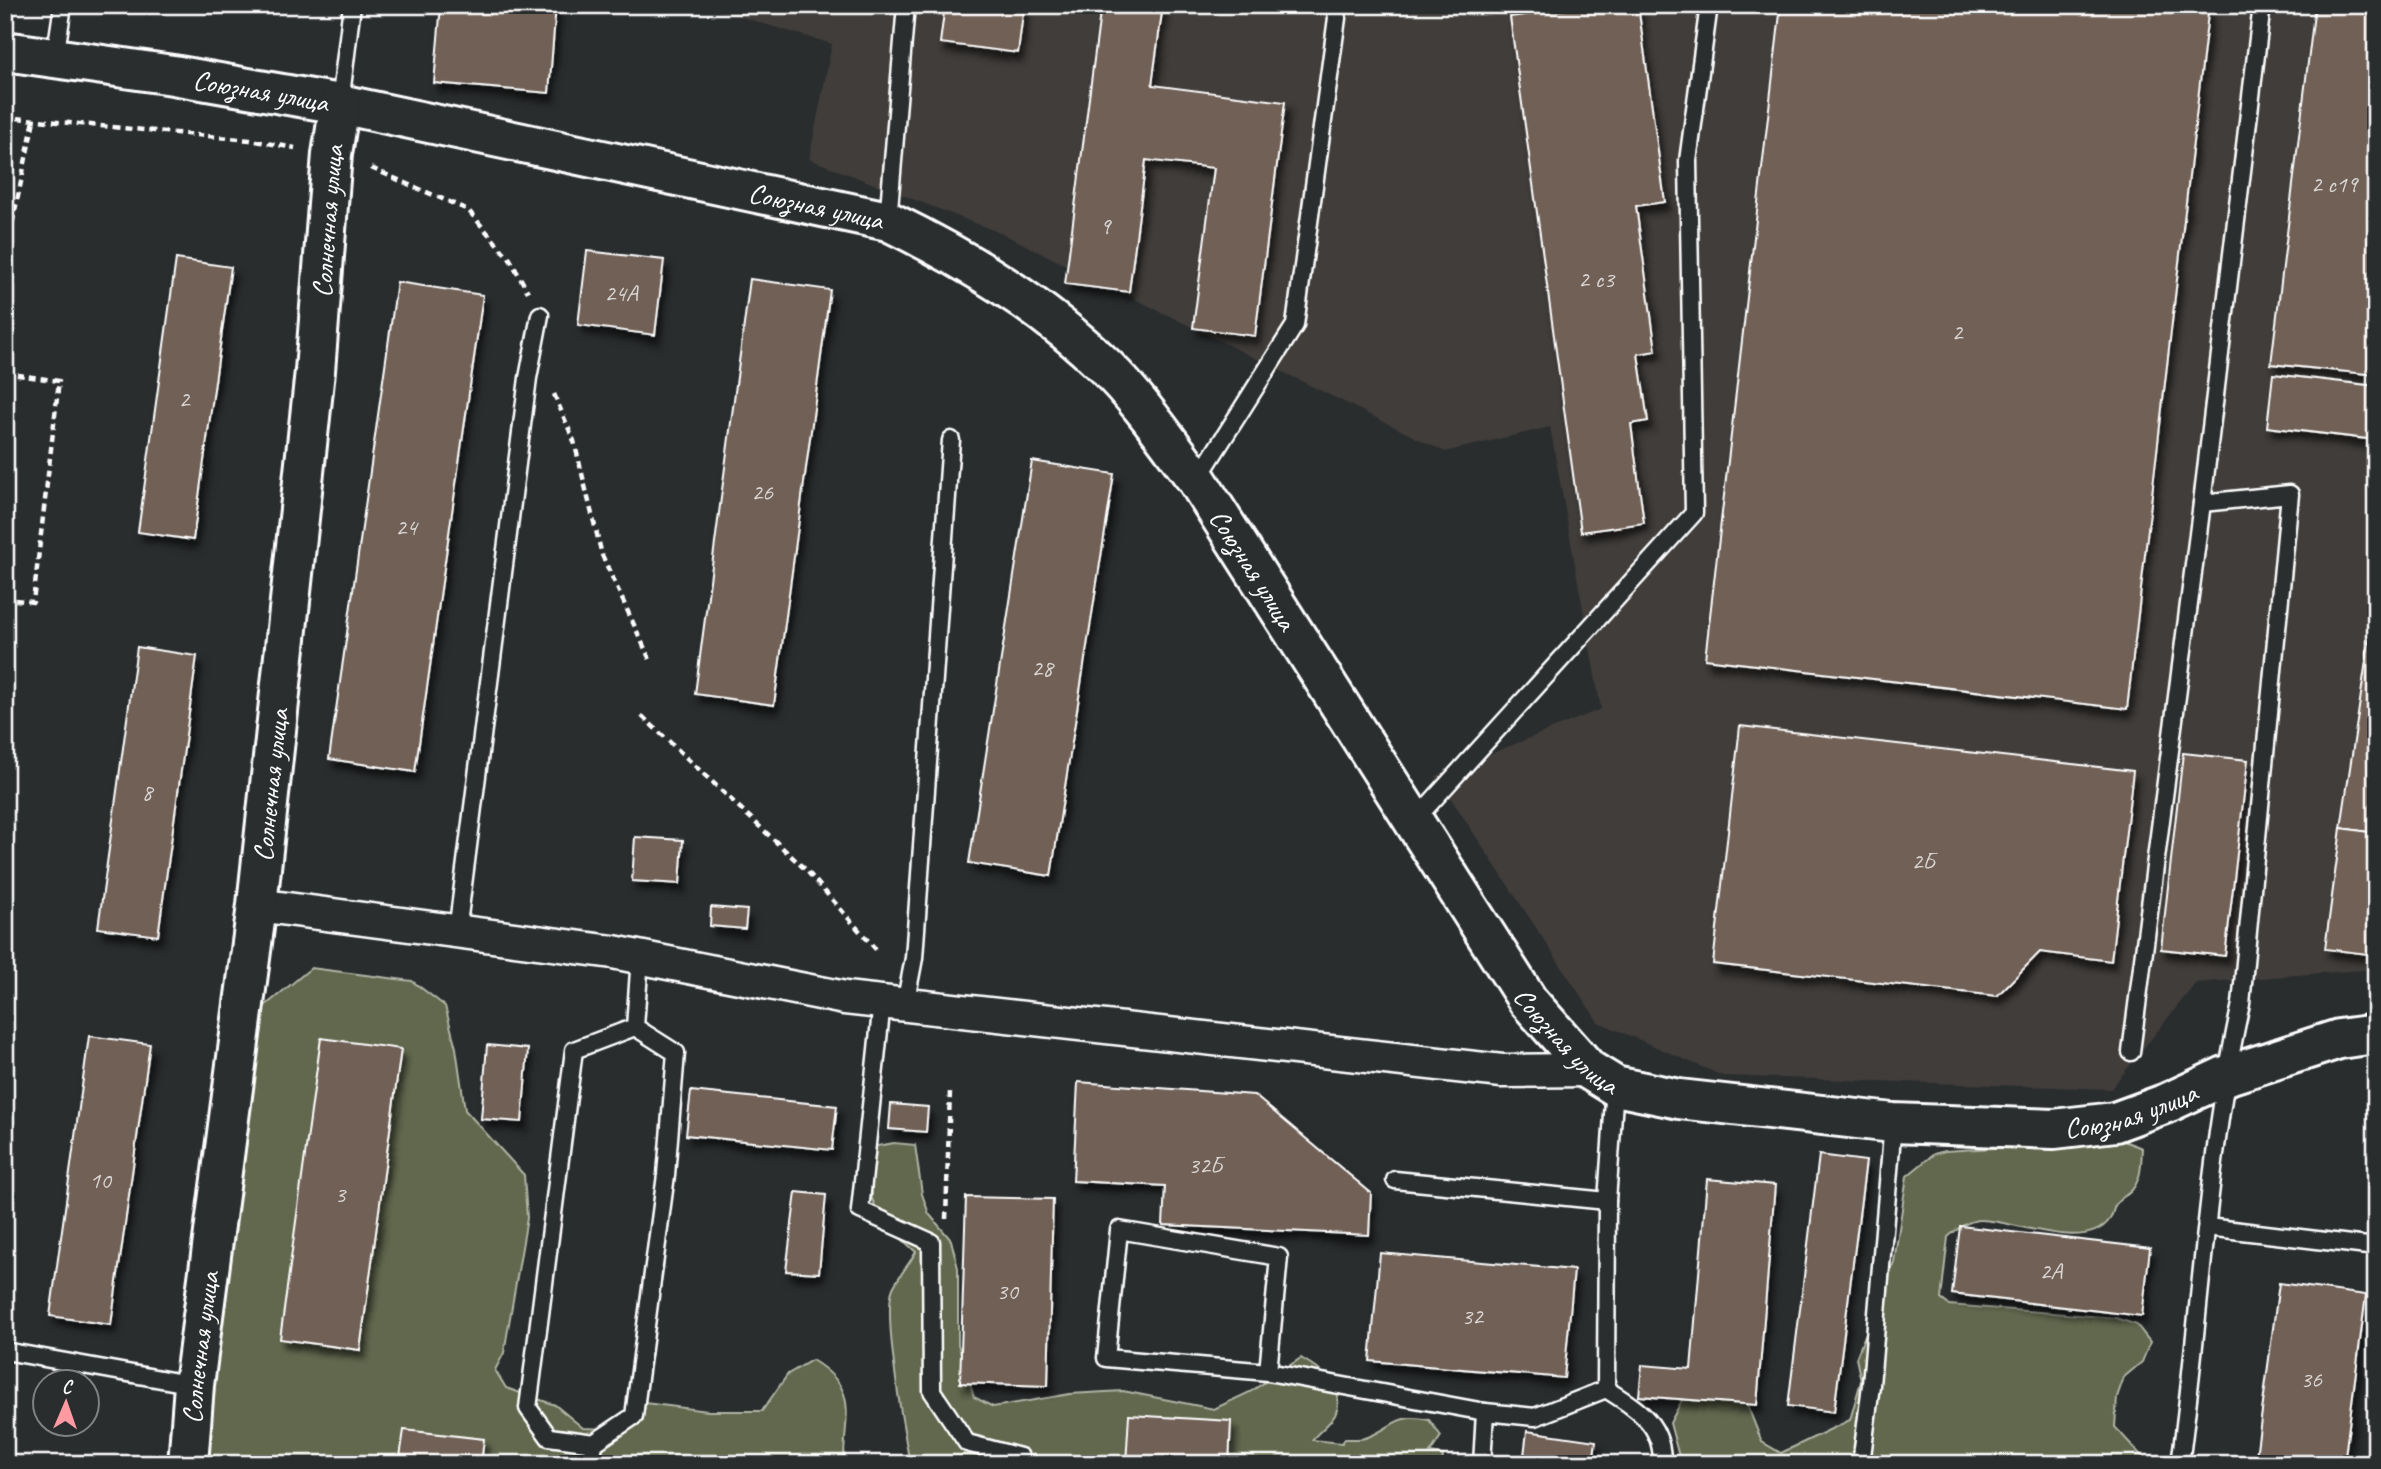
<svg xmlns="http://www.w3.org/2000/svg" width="2381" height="1469" font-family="Caveat,sans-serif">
	<defs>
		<filter id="shadow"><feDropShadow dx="4.5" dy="8" stdDeviation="3.5" flood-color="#0009"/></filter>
	</defs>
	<rect width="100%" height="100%" fill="#2a2d2e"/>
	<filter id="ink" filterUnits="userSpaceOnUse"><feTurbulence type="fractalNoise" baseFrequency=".0143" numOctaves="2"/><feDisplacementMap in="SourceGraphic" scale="14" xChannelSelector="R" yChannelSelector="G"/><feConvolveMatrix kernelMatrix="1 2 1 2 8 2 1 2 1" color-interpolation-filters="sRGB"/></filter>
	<g filter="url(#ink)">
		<polygon fill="#3f3c3a" points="700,5 2376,5 2376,969 2196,983 2111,1089 1723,1076 1598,1022 1436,776 1601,709 1550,427 1445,452 1003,234 809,159 832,44"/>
		<g fill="#62684e" stroke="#b0b4a6" stroke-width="2">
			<path d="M311 968 412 981 445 1006 456 1048 465 1110 524 1175 527 1218 504 1353 495 1370 506 1388 555 1405 583 1428 611 1429 645 1403 708 1411H762L788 1374 812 1360C862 1390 843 1416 844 1464H204L249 1019Z"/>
			<path d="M2121 1140 2142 1148C2141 1163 2142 1178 2132 1190 2128 1195 2120 1198 2116 1204 2113 1208 2113 1215 2110 1219 2086 1254 2014 1220 1981 1220 1968 1220 1957 1229 1948 1237L1941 1299 1949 1305 2116 1318 2137 1325 2150 1342 2142 1362 2124 1377 2117 1397 2115 1427 2149 1464H1681L1670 1423 1702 1362 1744 1397 1762 1442 1781 1453 1850 1420 1861 1381 1856 1358 1894 1262 1907 1176 1934 1154 1945 1151Z"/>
			<path d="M894 1143 915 1145 922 1194 929 1214 951 1240 958 1268V1344L974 1397 993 1407 1070 1394 1123 1391 1214 1409 1250 1392 1301 1358C1319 1368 1348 1390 1335 1415 1330 1424 1318 1432 1312 1440L1342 1443 1345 1439C1352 1439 1361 1440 1368 1437 1395 1426 1396 1413 1429 1420L1441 1436 1430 1453 1443 1455 1442 1464H910C904 1432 882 1312 893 1288 899 1276 909 1264 916 1252L882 1221 872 1199 871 1147Z"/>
		</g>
		<g fill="#706057" stroke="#fff" stroke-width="2" filter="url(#shadow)">
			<polygon points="441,5 556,5 549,93 434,83"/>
			<polygon points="945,5 1024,5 1018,53 940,43"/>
			<polygon points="1101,5 1163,5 1152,85 1285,102 1255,336 1193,328 1214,168 1146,160 1129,292 1065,284"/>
			<polygon points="1596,5 1638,5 1665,202 1636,206 1656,351 1638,354 1648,421 1631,424 1644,523 1581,532 1510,17"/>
			<polygon points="1781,5 2209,5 2127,709 1705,659"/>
			<polygon points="2315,5 2376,5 2376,375 2271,364"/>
			<polygon points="587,251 664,260 655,335 578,325"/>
			<polygon points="176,259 231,267 193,540 138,532"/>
			<polygon points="750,279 830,290 774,705 695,694"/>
			<polygon points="397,282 483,295 415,772 329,759"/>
			<polygon points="2273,374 2376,386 2376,440 2267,427"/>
			<polygon points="1032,461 1114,474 1051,876 969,863"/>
			<polygon points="2370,538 2376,539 2376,565 2368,561"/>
			<polygon points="2376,594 2376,833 2341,828"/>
			<polygon points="137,647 197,656 158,936 98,928"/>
			<polygon points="1740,726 2133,771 2111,961 2040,952 1997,996 1713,964"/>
			<polygon points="2183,753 2248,760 2225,956 2161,949"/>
			<polygon points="2341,828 2376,833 2376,955 2325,949"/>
			<polygon points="635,837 683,840 680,884 632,881"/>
			<polygon points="711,907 747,910 745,929 710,926"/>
			<polygon points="89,1036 150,1044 111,1325 50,1316"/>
			<polygon points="321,1038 401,1049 360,1350 280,1339"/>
			<polygon points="487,1045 528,1049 522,1122 481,1119"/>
			<polygon points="1078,1082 1254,1095 1371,1193 1369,1235 1163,1225 1165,1186 1073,1181"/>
			<polygon points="691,1091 837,1106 832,1150 686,1135"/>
			<polygon points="891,1104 928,1107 926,1132 889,1129"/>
			<polygon points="1819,1155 1866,1161 1834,1412 1788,1406"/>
			<polygon points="1707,1179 1775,1185 1757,1405 1639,1396 1642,1365 1691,1369"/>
			<polygon points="796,1192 826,1195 819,1273 786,1271"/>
			<polygon points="966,1197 1053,1199 1048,1386 960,1383"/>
			<polygon points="1960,1226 2150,1248 2142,1316 1952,1294"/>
			<polygon points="1380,1253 1574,1270 1564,1378 1370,1361"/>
			<polygon points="2279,1283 2366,1295 2344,1464 2255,1464"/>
			<polygon points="1129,1415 1231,1421 1229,1464 1126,1464"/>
			<polygon points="404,1430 484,1439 481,1464 399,1464"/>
			<polygon points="1527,1431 1596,1441 1593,1464 1523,1464"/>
		</g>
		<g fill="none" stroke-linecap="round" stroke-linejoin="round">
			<g stroke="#fff" stroke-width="21">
				<g id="lane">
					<polyline points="55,58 63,5"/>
					<polyline points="340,104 352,5"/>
					<polyline points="888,221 906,5"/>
					<polyline points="1197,480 1295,325 1337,18 1335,5"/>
					<polyline points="1414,821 1694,513 1688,161 1709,5"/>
					<polyline points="457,932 528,378 540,315"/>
					<polyline points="882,1002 860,1210 931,1242 932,1391 967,1443 1020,1457 1021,1464"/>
					<polyline points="905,1005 914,958 951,440"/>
					<polyline points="635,1027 676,1053 666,1175 634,1416 594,1443 549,1437 528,1408 574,1050 635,1027 640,957"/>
					<polyline points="2131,1052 2202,503"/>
					<polyline points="1395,1180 1607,1201"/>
					<polyline points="2207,1227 2376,1247"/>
					<polyline points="5,1351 194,1385"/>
					<polyline points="1268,1372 1106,1358 1119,1230 1279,1257 1268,1372 1485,1412"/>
					<path d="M1606 1389C1637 1409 1663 1423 1662 1464"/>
					<polyline points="591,1464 594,1443"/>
					<polyline points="1482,1464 1485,1412 1535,1417 1606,1389 1607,1201 1615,1086"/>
					<polyline points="1861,1464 1871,1385 1893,1123"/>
					<path d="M2180 1464C2201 1311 2207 1155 2241 1004L2290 494 2202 503 2262 5"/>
				</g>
			</g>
			<g stroke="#fff" stroke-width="37">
				<polyline id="street" points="257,905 613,952 845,998 1502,1071 1589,1070"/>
			</g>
			<g stroke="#fff" stroke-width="44">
				<g id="secondary">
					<path id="s1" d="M5 51 173 75 340 104 888 221C968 260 1042 305 1106 367 1140 400 1168 442 1197 480L1528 1001 1589 1070 1615 1086 1679 1099 1893 1123 2054 1129 2115 1122 2167 1103 2225 1076 2339 1039 2376 1034"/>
					<path id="s2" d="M188 1464 194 1385 257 905 315 371 332 154 340 104"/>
				</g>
			</g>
			<g stroke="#fff" stroke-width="4.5" stroke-dasharray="7 5" stroke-linecap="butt">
				<polyline points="5,117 250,140 295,148"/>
				<polyline points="371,168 468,210 510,259 528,292"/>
				<polyline points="5,258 34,120"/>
				<polyline points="5,373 59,381 33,602 5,599"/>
				<polyline points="554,394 574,441 602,555 651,662"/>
				<polyline points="642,716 806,870 879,953"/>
				<polyline points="946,1219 950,1090"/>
			</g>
			<use href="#lane" stroke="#2a2d2e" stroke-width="16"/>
			<use href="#street" stroke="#2a2d2e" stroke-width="32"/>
			<use href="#secondary" stroke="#2a2d2e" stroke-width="38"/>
		</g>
	</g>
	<g text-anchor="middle" stroke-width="6" stroke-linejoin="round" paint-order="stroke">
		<g font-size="24" fill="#dbd7d5">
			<text x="2334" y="192">2 с19</text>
			<text x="1105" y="234">9</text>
			<text x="1596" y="287">2 с3</text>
			<text x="621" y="301">24А</text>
			<text x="1957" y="340">2</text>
			<text x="184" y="407">2</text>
			<text x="762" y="500">26</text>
			<text x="406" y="535">24</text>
			<text x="1042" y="676">28</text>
			<text x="147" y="800">8</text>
			<text x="1923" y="869">2Б</text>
			<text x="1205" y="1173">32Б</text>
			<text x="100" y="1188">10</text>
			<text x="340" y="1202">3</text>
			<text x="2051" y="1279">2А</text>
			<text x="1007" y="1299">30</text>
			<text x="1472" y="1324">32</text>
			<text x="2311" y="1387">36</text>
		</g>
		<g font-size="28" fill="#fff" stroke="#2a2d2e">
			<text dy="10" stroke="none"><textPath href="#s1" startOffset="259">Союзная улица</textPath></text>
			<text dy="10" stroke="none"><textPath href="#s1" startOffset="826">Союзная улица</textPath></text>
			<text dy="10" stroke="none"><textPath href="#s2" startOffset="1251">Солнечная улица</textPath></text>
			<text dy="10" stroke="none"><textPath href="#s1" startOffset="1414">Союзная улица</textPath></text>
			<text dy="10" stroke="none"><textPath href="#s2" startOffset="684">Солнечная улица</textPath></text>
			<text dy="10" stroke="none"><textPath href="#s1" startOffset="1981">Союзная улица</textPath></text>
			<text dy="10" stroke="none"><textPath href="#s1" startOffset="2569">Союзная улица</textPath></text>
			<text dy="10" stroke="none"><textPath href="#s2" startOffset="117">Солнечная улица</textPath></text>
		</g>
	</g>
	<rect width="2381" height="1469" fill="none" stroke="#2a2d2e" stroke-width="28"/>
	<rect x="14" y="14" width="2353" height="1441" fill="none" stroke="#fff" stroke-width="2.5" filter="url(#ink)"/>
	<g transform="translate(66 1403) rotate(2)"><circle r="33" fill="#2a2d2e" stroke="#7f8182" stroke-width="2"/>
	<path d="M0-5L12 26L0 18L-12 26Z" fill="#ff9aa2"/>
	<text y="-10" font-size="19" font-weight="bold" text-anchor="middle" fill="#ffffff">С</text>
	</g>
</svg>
